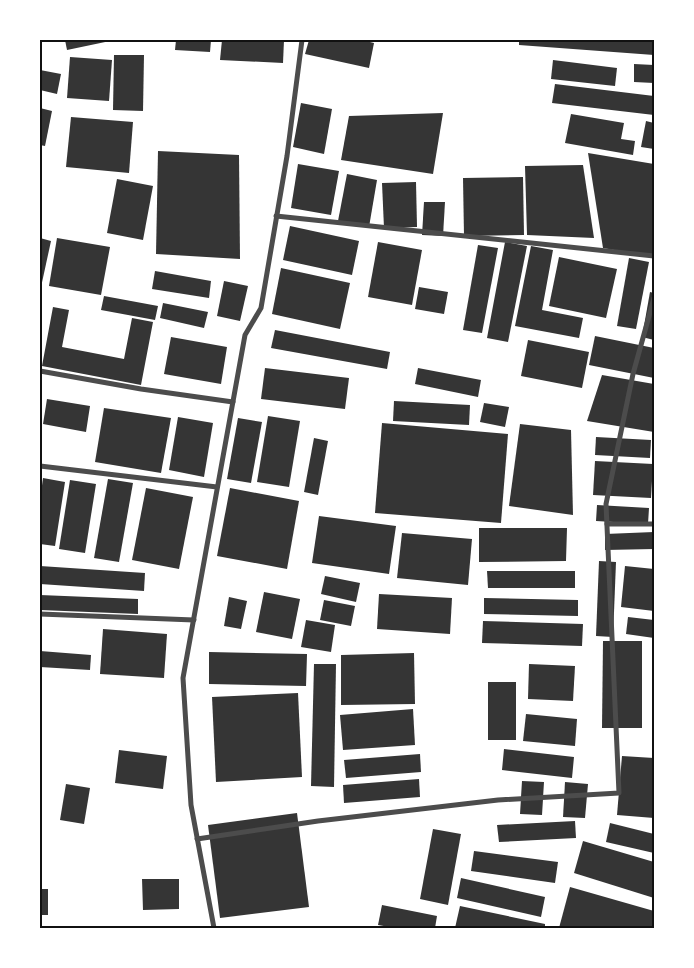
<svg xmlns="http://www.w3.org/2000/svg" width="694" height="968" font-family="'Fira Sans',sans-serif">
	<rect width="100%" height="100%" fill="#fff"/>
	<g fill="#353535">
		<polygon points="65,40 110,40 110,41 67,50"/>
		<polygon points="176,40 211,40 210,52 175,50"/>
		<polygon points="222,40 284,40 283,63 220,60"/>
		<polygon points="309,40 362,40 374,43 369,68 305,54"/>
		<polygon points="519,40 654,40 654,55 519,45"/>
		<polygon points="114,55 144,55 143,111 113,110"/>
		<polygon points="70,57 112,60 109,101 67,98"/>
		<polygon points="553,60 617,68 615,86 551,79"/>
		<polygon points="634,64 654,65 654,83 634,82"/>
		<polygon points="40,70 61,74 57,94 40,90"/>
		<polygon points="555,84 654,96 654,115 552,103"/>
		<polygon points="301,103 332,109 324,154 293,147"/>
		<polygon points="40,108 52,111 45,146 40,145"/>
		<polygon points="443,113 433,174 341,160 349,116"/>
		<polygon points="571,114 624,123 621,139 635,141 633,155 565,143"/>
		<polygon points="71,117 133,122 129,173 66,167"/>
		<polygon points="646,121 654,123 654,149 641,147"/>
		<polygon points="158,151 239,155 240,259 156,254"/>
		<polygon points="588,153 654,164 654,257 603,248"/>
		<polygon points="298,164 339,171 331,215 291,208"/>
		<polygon points="583,165 594,238 527,235 525,166"/>
		<polygon points="347,174 377,180 369,227 338,221"/>
		<polygon points="523,177 524,235 464,236 463,178"/>
		<polygon points="117,179 153,186 143,240 107,233"/>
		<polygon points="416,182 417,227 384,228 382,183"/>
		<polygon points="424,202 445,202 443,236 422,235"/>
		<polygon points="290,226 359,241 352,275 283,260"/>
		<polygon points="40,238 51,241 41,287 40,287"/>
		<polygon points="57,238 110,247 101,295 49,286"/>
		<polygon points="378,242 422,250 412,305 368,297"/>
		<polygon points="505,242 527,246 508,342 487,338"/>
		<polygon points="478,245 498,248 482,333 463,330"/>
		<polygon points="531,246 553,250 542,310 583,318 579,338 515,326"/>
		<polygon points="559,257 617,269 606,318 549,306"/>
		<polygon points="629,258 649,262 636,329 617,326"/>
		<polygon points="281,268 350,283 340,329 272,314"/>
		<polygon points="155,271 211,281 209,298 152,289"/>
		<polygon points="224,281 248,286 240,321 217,316"/>
		<polygon points="419,287 448,292 444,314 415,309"/>
		<polygon points="650,292 654,293 654,340 642,337"/>
		<polygon points="104,296 158,306 155,320 101,310"/>
		<polygon points="163,303 208,312 204,328 160,318"/>
		<polygon points="53,307 69,310 62,347 124,359 132,318 153,322 141,385 42,366"/>
		<polygon points="275,330 390,352 387,369 271,348"/>
		<polygon points="595,336 654,348 654,378 589,365"/>
		<polygon points="171,337 227,347 221,384 164,374"/>
		<polygon points="528,340 589,352 582,388 521,376"/>
		<polygon points="265,368 349,378 345,409 261,399"/>
		<polygon points="418,368 481,380 478,397 415,384"/>
		<polygon points="602,375 654,384 654,432 587,421"/>
		<polygon points="47,399 90,406 86,432 43,424"/>
		<polygon points="394,401 470,405 469,425 393,421"/>
		<polygon points="484,403 509,407 505,427 480,422"/>
		<polygon points="104,408 171,418 161,473 95,462"/>
		<polygon points="268,416 300,421 289,487 257,482"/>
		<polygon points="178,417 213,423 204,477 169,470"/>
		<polygon points="238,418 262,422 251,483 227,479"/>
		<polygon points="382,423 508,434 501,523 375,513"/>
		<polygon points="520,424 571,430 573,515 509,506"/>
		<polygon points="596,437 651,440 650,458 595,455"/>
		<polygon points="314,438 328,441 318,495 304,492"/>
		<polygon points="595,461 653,464 651,498 593,495"/>
		<polygon points="43,478 65,482 55,546 40,544 40,500"/>
		<polygon points="108,479 133,483 119,562 94,558"/>
		<polygon points="70,480 96,484 85,553 59,549"/>
		<polygon points="146,488 193,497 179,569 132,560"/>
		<polygon points="230,488 299,501 287,569 217,556"/>
		<polygon points="597,505 649,508 648,524 596,521"/>
		<polygon points="319,516 396,526 389,574 312,563"/>
		<polygon points="479,528 567,528 566,561 479,562"/>
		<polygon points="654,532 654,549 605,550 605,534"/>
		<polygon points="402,533 472,539 468,585 397,578"/>
		<polygon points="599,561 616,562 613,637 596,636"/>
		<polygon points="40,566 145,573 144,591 40,584"/>
		<polygon points="625,566 654,569 654,611 621,607"/>
		<polygon points="487,571 575,571 575,588 488,588"/>
		<polygon points="325,576 360,583 356,602 321,594"/>
		<polygon points="264,592 300,599 292,639 256,632"/>
		<polygon points="379,594 452,598 450,634 377,629"/>
		<polygon points="40,595 138,599 138,614 40,610"/>
		<polygon points="229,597 247,601 241,629 224,626"/>
		<polygon points="484,598 578,600 578,616 484,614"/>
		<polygon points="324,600 355,606 351,626 320,620"/>
		<polygon points="628,617 654,620 654,638 626,634"/>
		<polygon points="306,620 335,625 331,652 301,647"/>
		<polygon points="483,621 583,624 582,646 482,643"/>
		<polygon points="103,629 167,634 164,678 100,674"/>
		<polygon points="603,641 642,641 642,728 602,728"/>
		<polygon points="40,651 91,655 90,670 40,667"/>
		<polygon points="209,652 307,654 306,686 209,684"/>
		<polygon points="414,653 415,704 341,705 341,655"/>
		<polygon points="314,664 336,664 334,787 311,786"/>
		<polygon points="529,664 575,666 573,701 528,699"/>
		<rect x="488" y="682" width="28" height="58"/>
		<polygon points="298,693 302,777 216,782 212,697"/>
		<polygon points="413,709 415,745 343,750 340,715"/>
		<polygon points="526,714 577,719 575,746 523,741"/>
		<polygon points="504,749 574,757 572,778 502,770"/>
		<polygon points="119,750 167,756 163,789 115,783"/>
		<polygon points="420,754 421,772 346,778 344,760"/>
		<polygon points="622,756 654,758 654,818 617,815"/>
		<polygon points="419,779 420,797 344,803 343,785"/>
		<polygon points="522,781 544,782 542,815 520,814"/>
		<polygon points="565,782 588,784 585,818 563,817"/>
		<polygon points="66,784 90,788 84,824 60,820"/>
		<polygon points="297,813 309,907 220,918 208,825"/>
		<polygon points="575,821 576,838 499,842 497,825"/>
		<polygon points="610,823 654,834 654,853 606,842"/>
		<polygon points="433,829 461,834 448,905 420,899"/>
		<polygon points="583,841 654,862 654,898 574,873"/>
		<polygon points="474,851 558,862 555,883 471,871"/>
		<polygon points="461,878 545,897 541,917 457,898"/>
		<polygon points="142,879 179,879 179,909 143,910"/>
		<polygon points="570,887 654,911 654,928 559,928"/>
		<rect x="40" y="889" width="8" height="26"/>
		<polygon points="382,905 437,916 435,928 395,928 378,925"/>
		<polygon points="460,906 545,924 545,928 455,928"/>
	</g>
	<g fill="none" stroke-linecap="round" stroke-linejoin="round">
		<g stroke="#4c4c4c" stroke-width="5">
			<polyline points="276,216 654,256"/>
			<polyline points="40,371 141,389 233,402"/>
			<polyline points="40,466 217,487"/>
			<polyline points="607,524 654,524"/>
			<polyline points="40,614 194,620"/>
			<polyline points="197,839 318,821 498,800 619,793 606,504 633,374 654,298"/>
			<polyline points="214,928 191,805 183,678 245,335 261,308 287,156 302,40"/>
		</g>
	</g>
	<rect width="694" height="968" fill="none" stroke="#ffffff" stroke-width="82"/>
	<rect x="41" y="41" width="612" height="886" fill="none" stroke="#111" stroke-width="2"/>
</svg>
